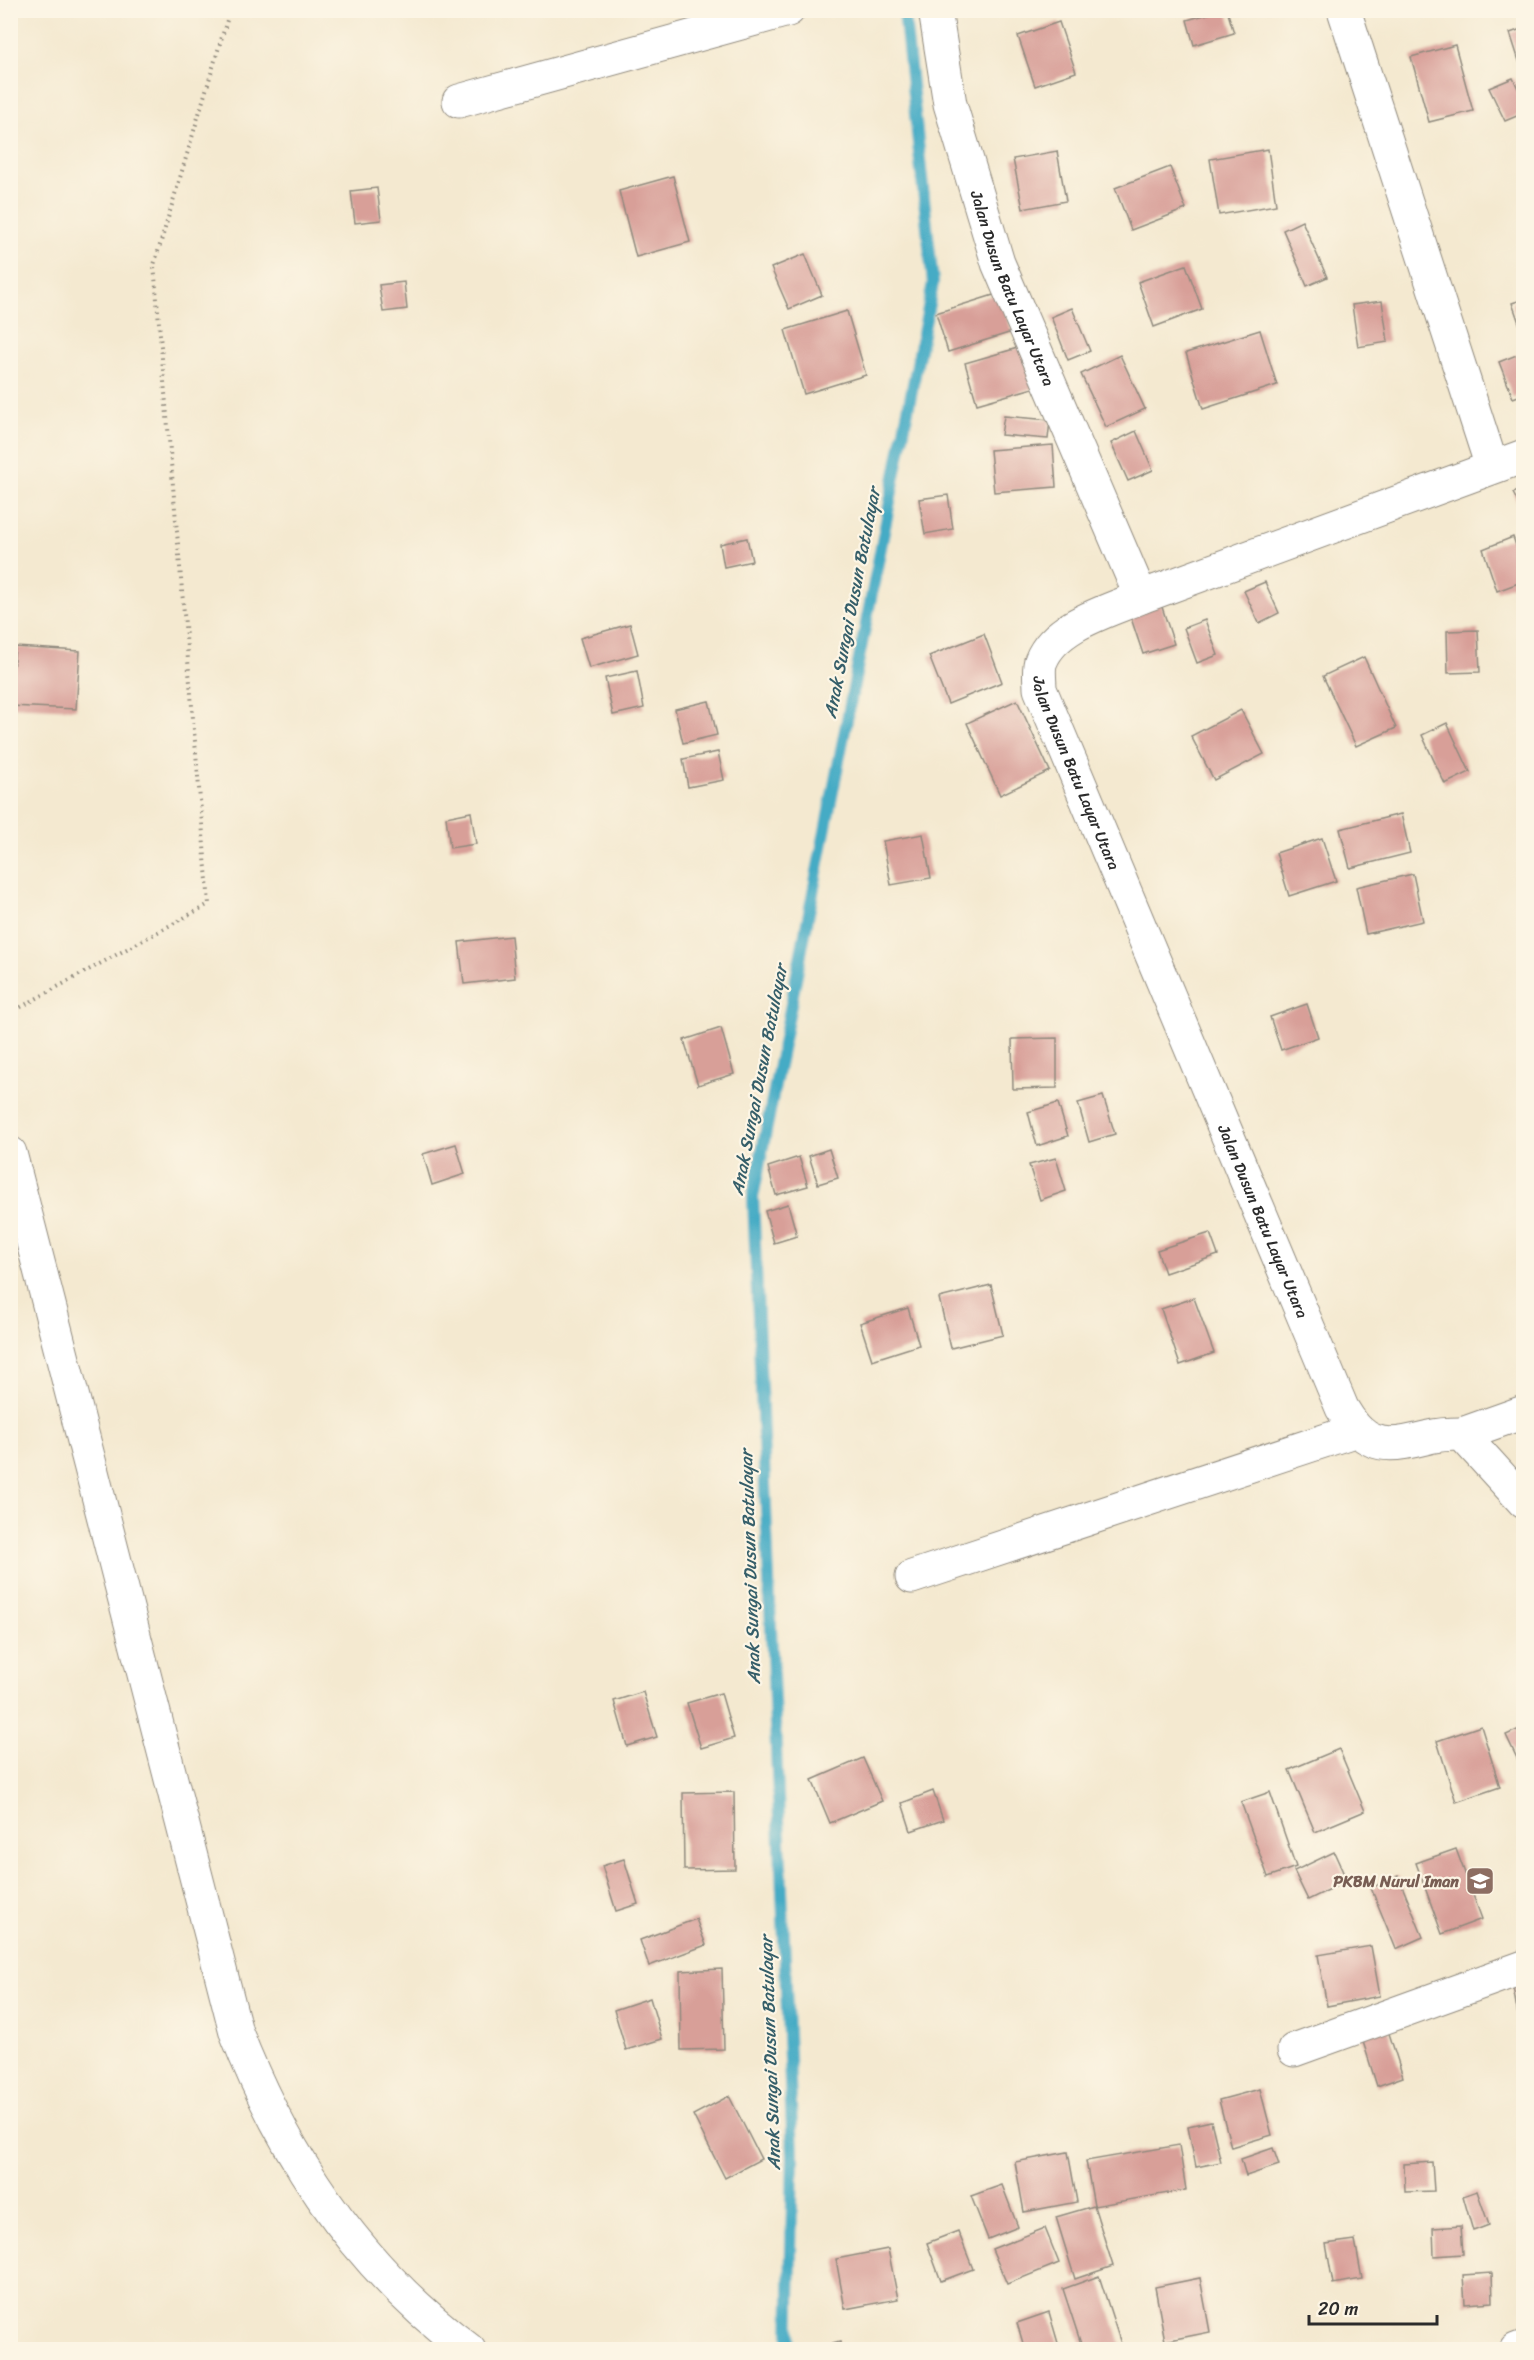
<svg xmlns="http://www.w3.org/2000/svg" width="1534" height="2360" font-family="Sriracha,sans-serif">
	<rect width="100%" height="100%" fill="#fcf5e5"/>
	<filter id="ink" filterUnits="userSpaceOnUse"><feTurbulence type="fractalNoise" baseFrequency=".0167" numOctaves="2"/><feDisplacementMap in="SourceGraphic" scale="12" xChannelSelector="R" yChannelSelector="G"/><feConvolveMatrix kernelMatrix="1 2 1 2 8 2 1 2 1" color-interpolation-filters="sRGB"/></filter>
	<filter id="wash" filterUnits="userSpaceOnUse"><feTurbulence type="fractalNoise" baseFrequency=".008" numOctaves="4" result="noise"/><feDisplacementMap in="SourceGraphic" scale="24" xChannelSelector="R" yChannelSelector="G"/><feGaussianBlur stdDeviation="1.35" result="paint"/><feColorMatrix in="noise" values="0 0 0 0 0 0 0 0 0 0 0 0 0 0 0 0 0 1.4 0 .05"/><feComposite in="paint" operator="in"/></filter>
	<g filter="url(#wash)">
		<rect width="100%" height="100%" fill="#f4e9d0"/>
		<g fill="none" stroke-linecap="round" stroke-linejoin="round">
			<polyline stroke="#45abc5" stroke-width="12" points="789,2350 793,2154 753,1197 933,283 904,10"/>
		</g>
		<g id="blocks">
			<g fill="#d89f98">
				<polygon points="1222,10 1227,10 1234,33 1194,45 1187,20"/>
				<polygon points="1059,22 1076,72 1035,86 1018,36"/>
				<polygon points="1524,28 1524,66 1521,67 1510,33"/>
				<polygon points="1455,45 1473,111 1429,122 1411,57"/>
				<polygon points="1513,78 1524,101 1524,113 1505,121 1489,88"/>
				<polygon points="1268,149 1276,205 1219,215 1210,159"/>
				<polygon points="1057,151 1066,201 1023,209 1013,159"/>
				<polygon points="1170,167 1186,209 1131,230 1115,188"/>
				<polygon points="673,176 690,242 636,257 619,191"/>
				<polygon points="377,188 381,220 355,223 351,191"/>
				<polygon points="1302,221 1327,277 1307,286 1283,230"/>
				<polygon points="805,254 822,295 789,309 771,268"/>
				<polygon points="1186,265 1202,309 1154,327 1138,282"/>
				<polygon points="404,282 407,309 383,312 379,285"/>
				<polygon points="1000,293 1012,332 948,352 936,313"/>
				<polygon points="1524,299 1524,334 1523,334 1512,303"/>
				<polygon points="1382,301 1388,342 1358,347 1352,305"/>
				<polygon points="1072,308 1090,351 1068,360 1051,317"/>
				<polygon points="847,311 866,375 804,394 785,330"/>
				<polygon points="1260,330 1277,385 1203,409 1186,353"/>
				<polygon points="1028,345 1040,386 977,404 965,363"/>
				<polygon points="1524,352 1524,394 1513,398 1499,362"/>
				<polygon points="1120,355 1145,409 1106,427 1081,374"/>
				<polygon points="1004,416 1050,420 1048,439 1001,435"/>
				<polygon points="1136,431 1153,470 1128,481 1111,443"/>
				<polygon points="1053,445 1056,487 994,492 990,450"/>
				<polygon points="1524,489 1524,514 1513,493"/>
				<polygon points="948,495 953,529 925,534 919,499"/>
				<polygon points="1513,537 1524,568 1524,581 1497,591 1483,549"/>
				<polygon points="747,538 752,561 724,567 720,544"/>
				<polygon points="1265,582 1279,613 1259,623 1244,591"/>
				<polygon points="1161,604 1174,644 1143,654 1130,615"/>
				<polygon points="1205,620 1218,655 1197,663 1184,628"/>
				<polygon points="630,624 638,654 589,668 580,638"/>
				<polygon points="1478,630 1480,672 1448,673 1447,631"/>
				<polygon points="984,634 1002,682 948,704 929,656"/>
				<polygon points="15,647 80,651 76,709 10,706"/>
				<polygon points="1364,657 1396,728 1356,746 1323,676"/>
				<polygon points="637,671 644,708 613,715 605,678"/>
				<polygon points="1017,700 1050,771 1000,795 967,723"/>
				<polygon points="709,701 717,735 683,743 675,709"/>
				<polygon points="1241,710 1264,754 1214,780 1191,736"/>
				<polygon points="1447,723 1470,772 1445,784 1422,735"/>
				<polygon points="718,752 724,780 688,787 683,759"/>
				<polygon points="471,812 476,844 450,848 446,817"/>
				<polygon points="1401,814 1410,853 1350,868 1340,829"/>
				<polygon points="923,834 931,878 891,885 883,841"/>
				<polygon points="1322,838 1336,881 1289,896 1276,853"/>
				<polygon points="1413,874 1423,921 1366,934 1356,887"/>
				<polygon points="511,936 515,978 464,984 459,942"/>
				<polygon points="1307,1004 1318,1037 1281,1050 1270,1017"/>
				<polygon points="721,1028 734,1074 698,1085 684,1040"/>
				<polygon points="1057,1038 1057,1088 1013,1089 1012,1039"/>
				<polygon points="1103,1096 1115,1134 1089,1142 1078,1103"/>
				<polygon points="1058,1103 1068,1136 1037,1146 1028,1112"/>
				<polygon points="456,1144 465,1174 432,1185 423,1154"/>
				<polygon points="829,1149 838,1178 818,1184 809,1156"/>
				<polygon points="799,1157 808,1186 776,1195 768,1167"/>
				<polygon points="1056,1158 1066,1191 1040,1200 1029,1165"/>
				<polygon points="788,1204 797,1236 774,1243 765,1211"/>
				<polygon points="1210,1233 1218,1255 1165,1273 1157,1250"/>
				<polygon points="991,1285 1003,1335 951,1348 939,1298"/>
				<polygon points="1194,1298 1214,1353 1180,1365 1161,1309"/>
				<polygon points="908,1308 919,1345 872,1360 860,1323"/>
				<polygon points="643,1692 657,1737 627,1746 614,1701"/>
				<polygon points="721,1693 734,1738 701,1748 687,1703"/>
				<polygon points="1481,1726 1500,1787 1456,1802 1437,1741"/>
				<polygon points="1524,1727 1524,1773 1506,1735"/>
				<polygon points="1339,1749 1365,1811 1315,1832 1289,1770"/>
				<polygon points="863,1758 882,1801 830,1823 812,1780"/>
				<polygon points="933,1791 943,1820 911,1831 902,1803"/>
				<polygon points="734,1792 735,1869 684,1870 683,1793"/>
				<polygon points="1270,1792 1296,1867 1268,1877 1241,1802"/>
				<polygon points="1456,1849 1482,1919 1442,1934 1416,1863"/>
				<polygon points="1334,1852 1347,1881 1308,1900 1294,1871"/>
				<polygon points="624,1859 638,1904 616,1911 602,1866"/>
				<polygon points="1398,1876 1423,1937 1396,1949 1371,1888"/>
				<polygon points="696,1919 706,1945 649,1966 640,1940"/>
				<polygon points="1371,1946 1380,1996 1327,2006 1318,1955"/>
				<polygon points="722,1969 724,2049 681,2050 680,1971"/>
				<polygon points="1524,1985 1524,2033 1521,2033 1513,1987"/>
				<polygon points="650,1998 662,2039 626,2050 614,2010"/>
				<polygon points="1386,2024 1403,2077 1377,2086 1360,2032"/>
				<polygon points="1260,2089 1272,2135 1231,2147 1219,2100"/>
				<polygon points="729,2096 761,2159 725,2178 693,2115"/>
				<polygon points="1211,2121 1221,2162 1196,2167 1188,2126"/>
				<polygon points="1179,2145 1186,2190 1094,2206 1086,2161"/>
				<polygon points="1273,2148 1279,2165 1246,2176 1241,2159"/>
				<polygon points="1068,2152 1077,2202 1024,2212 1015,2162"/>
				<polygon points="1432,2162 1434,2191 1405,2192 1404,2164"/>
				<polygon points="1002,2185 1018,2227 988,2239 971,2196"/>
				<polygon points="1477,2191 1489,2225 1473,2231 1463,2196"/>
				<polygon points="1094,2206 1113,2266 1075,2279 1056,2217"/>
				<polygon points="1461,2226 1463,2254 1434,2256 1433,2228"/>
				<polygon points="1045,2228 1059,2263 1007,2284 992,2249"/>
				<polygon points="958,2231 973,2269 941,2281 927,2243"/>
				<polygon points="1355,2240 1362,2279 1333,2284 1326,2244"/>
				<polygon points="888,2249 898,2299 845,2309 836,2259"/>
				<polygon points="1492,2273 1493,2302 1465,2304 1463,2275"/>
				<polygon points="1099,2276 1123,2350 1083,2350 1063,2289"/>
				<polygon points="1200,2278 1210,2332 1165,2341 1155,2287"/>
				<polygon points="1049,2312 1060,2350 1025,2350 1017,2323"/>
				<polygon points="840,2342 841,2350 809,2350 809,2349"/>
			</g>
		</g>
	</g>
	<g filter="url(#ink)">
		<use href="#blocks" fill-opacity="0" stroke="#908a7e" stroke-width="1.5"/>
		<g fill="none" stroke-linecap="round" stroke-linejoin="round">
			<g stroke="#908a7e" stroke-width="35">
				<g id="minor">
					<path id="s1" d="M935 10 950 104 998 263 1141 597C1108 611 1055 625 1041 661 1038 668 1040 680 1040 689L1342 1408C1347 1416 1352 1425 1359 1431 1379 1451 1405 1443 1429 1437 1440 1434 1451 1434 1462 1434L1524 1502"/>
					<polyline points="1344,10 1492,467"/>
					<polyline points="459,101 788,10"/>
					<polyline points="1141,597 1524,456"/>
					<path d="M10 1153 236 2032C285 2158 359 2268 469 2350"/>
					<polyline points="1462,1434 1524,1412"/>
					<polyline points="912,1577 1357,1430"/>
					<polyline points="1294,2050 1524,1967"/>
					<polyline points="1516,2350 1524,2347"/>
				</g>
			</g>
			<polyline stroke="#908a7e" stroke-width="4" stroke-dasharray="1.5 4.5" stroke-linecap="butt" points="10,1013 209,904 154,265 230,10"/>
			<use href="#minor" stroke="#fff" stroke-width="33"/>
		</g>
	</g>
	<defs>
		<g id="school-square" transform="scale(1.5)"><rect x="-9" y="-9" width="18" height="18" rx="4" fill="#8d6e63" stroke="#fcf5e5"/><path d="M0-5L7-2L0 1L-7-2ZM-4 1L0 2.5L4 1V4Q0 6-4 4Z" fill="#fff"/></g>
	</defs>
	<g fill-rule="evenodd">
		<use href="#school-square" x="1480" y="1881"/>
	</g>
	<g text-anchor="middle" stroke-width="4.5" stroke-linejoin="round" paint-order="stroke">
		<g font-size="16" fill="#2b2b2b" stroke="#fcf5e5">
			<text dy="6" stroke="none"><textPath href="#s1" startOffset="290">Jalan Dusun Batu Layar Utara</textPath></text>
			<text dy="6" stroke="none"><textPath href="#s1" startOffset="866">Jalan Dusun Batu Layar Utara</textPath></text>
			<text dy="6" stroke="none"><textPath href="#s1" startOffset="1352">Jalan Dusun Batu Layar Utara</textPath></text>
		</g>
		<g font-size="16" font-weight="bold" fill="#785e54" stroke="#fcf5e5" text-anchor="end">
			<text x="1459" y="1887">PKBM Nurul Iman</text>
		</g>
		<g font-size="18" font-style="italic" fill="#355e69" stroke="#fcf5e5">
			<text transform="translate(852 603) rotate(-79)" y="6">Anak Sungai Dusun Batulayar</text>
			<text transform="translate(759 1080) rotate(-79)" y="6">Anak Sungai Dusun Batulayar</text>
			<text transform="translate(750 1567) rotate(-92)" y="6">Anak Sungai Dusun Batulayar</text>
			<text transform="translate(770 2053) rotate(-92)" y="6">Anak Sungai Dusun Batulayar</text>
		</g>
	</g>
	<rect width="1534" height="2360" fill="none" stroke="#fcf5e5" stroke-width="36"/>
	<path d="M1309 2315v9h128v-9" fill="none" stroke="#2b2b2b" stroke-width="3"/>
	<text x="1318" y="2315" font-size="18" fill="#2b2b2b" stroke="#fcf5e5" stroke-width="4.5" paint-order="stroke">20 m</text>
</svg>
